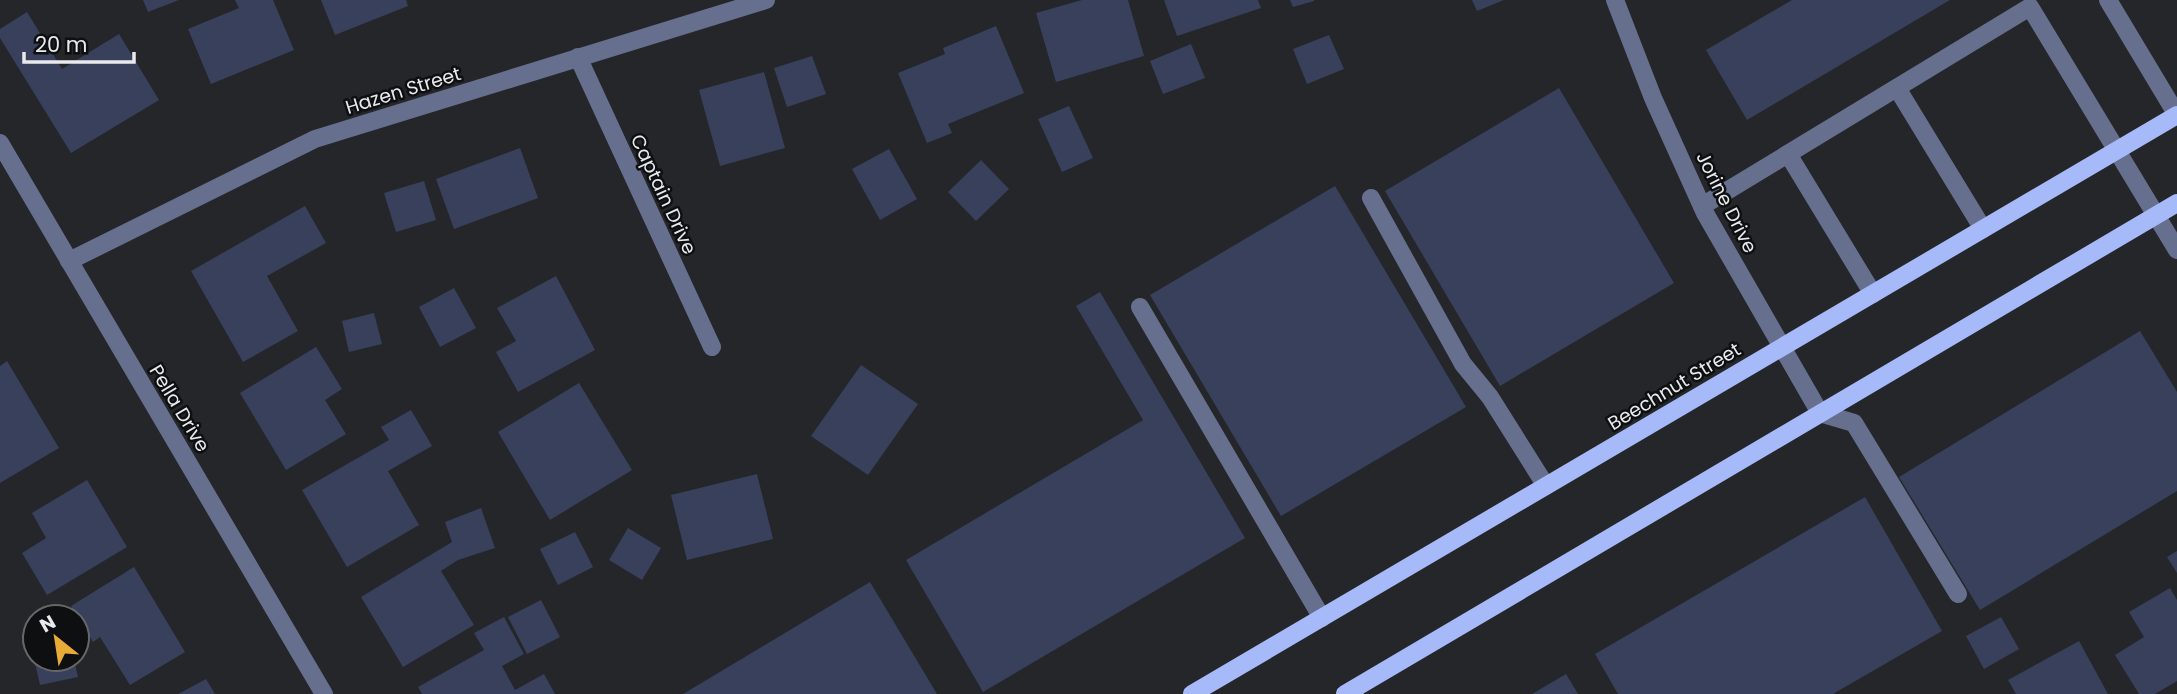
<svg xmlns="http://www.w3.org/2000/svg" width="2177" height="694" font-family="Poppins,sans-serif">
	<rect width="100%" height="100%" fill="#24262a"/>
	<g fill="#38405c">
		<polygon points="143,0 179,0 148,12"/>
		<polygon points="235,0 273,0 294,50 211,84 188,29 239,8"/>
		<polygon points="321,0 406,0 408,6 335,35"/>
		<polygon points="1082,0 1128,0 1144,56 1056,82 1036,13"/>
		<polygon points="1164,0 1258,0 1261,8 1177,36"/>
		<polygon points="1290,0 1314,0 1314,1 1293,7"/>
		<polygon points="1472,0 1504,0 1477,11"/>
		<polygon points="1792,0 1950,0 1747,120 1706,50"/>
		<polygon points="27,12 62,69 119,34 159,100 71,153 0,38 0,29"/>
		<polygon points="996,26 1024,93 948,124 952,133 927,143 898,73 945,54 943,48"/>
		<polygon points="1329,35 1344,69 1307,84 1293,49"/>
		<polygon points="1191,44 1205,78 1163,94 1150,61"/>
		<polygon points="812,56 826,94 787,107 774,68"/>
		<polygon points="764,72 785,148 720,166 699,90"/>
		<polygon points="1559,88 1674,283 1500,386 1385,191"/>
		<polygon points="1069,106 1093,158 1062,172 1038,119"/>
		<polygon points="520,148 538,198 454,229 436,179"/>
		<polygon points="889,149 917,199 880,220 852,169"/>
		<polygon points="981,160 1009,189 976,221 948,192"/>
		<polygon points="424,181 436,220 396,232 384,193"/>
		<polygon points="1335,186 1466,407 1281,516 1150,295"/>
		<polygon points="305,206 326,243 267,276 298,331 243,362 191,271"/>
		<polygon points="556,276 595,350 518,392 496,352 516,341 497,308"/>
		<polygon points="454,288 476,328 440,347 419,307"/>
		<polygon points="1100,292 1245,538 983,692 906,560 1143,420 1076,306"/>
		<polygon points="374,313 382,344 349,352 342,321"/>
		<polygon points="2140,331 2177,392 2177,491 1980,610 1899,477"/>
		<polygon points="316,347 342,389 325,400 346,434 286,470 240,393"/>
		<polygon points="7,361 59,448 0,483 0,366"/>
		<polygon points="861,365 918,404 868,475 811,436"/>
		<polygon points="579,383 632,470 550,520 498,432"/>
		<polygon points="411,410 432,446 388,471 419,525 347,567 302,490 389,440 381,427"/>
		<polygon points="757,474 773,539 687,560 671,495"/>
		<polygon points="87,480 127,547 47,595 22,553 46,538 32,513"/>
		<polygon points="1865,497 1942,631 1833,694 1618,694 1595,654"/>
		<polygon points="481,508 495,548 458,560 441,571 474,625 403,667 361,597 452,542 445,522"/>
		<polygon points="628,528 661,548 642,580 609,560"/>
		<polygon points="575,532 593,567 558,585 540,549"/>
		<polygon points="2177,551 2177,573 2167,557"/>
		<polygon points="134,567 185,652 130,685 100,637 93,642 71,606"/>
		<polygon points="870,582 937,694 683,694"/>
		<polygon points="2170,588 2177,600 2177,681 2155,694 2139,694 2115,655 2144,637 2129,612"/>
		<polygon points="541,600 560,637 527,654 508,617"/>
		<polygon points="504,617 524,654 502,666 515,690 544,674 555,694 422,694 418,687 484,650 474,633"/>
		<polygon points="2001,617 2019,649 1984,669 1966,636"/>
		<polygon points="2079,641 2108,694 2016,694 2008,680"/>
		<polygon points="34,659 74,659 78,677 40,685"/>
		<polygon points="1566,674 1578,694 1532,694"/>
		<polygon points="206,679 215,694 178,694"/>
	</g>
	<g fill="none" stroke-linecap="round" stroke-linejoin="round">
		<g stroke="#666f8e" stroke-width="18">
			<polyline points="1615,0 1653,98 1705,213 1820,413 1854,423 1958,594"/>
			<polyline points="2108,0 2177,115"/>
			<polyline points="578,57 712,347"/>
			<polyline points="1897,88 1983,229"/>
			<polyline points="0,143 324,694"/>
			<polyline points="1788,154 1873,294"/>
			<polyline points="1371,198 1463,364 1490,397 1546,486"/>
			<polyline points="1702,206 2030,7 2177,250"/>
			<polyline points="69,261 315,139 766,0"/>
			<polyline points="1140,307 1322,618"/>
		</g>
		<g stroke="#a6b9f8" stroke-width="18">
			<polyline points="1192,694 2177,115"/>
			<polyline points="1345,694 2177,203"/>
		</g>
	</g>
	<g text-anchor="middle" stroke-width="5" stroke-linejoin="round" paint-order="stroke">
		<g font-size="19" fill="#e9eaed" stroke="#0e0f11">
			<text transform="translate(403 90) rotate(-17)" y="7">Hazen Street</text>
			<text transform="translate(664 194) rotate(65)" y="7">Captain Drive</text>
			<text transform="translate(1727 202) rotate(63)" y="7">Jorine Drive</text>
			<text transform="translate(1674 386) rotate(-31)" y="7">Beechnut Street</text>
			<text transform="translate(180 408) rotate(59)" y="7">Pella Drive</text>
		</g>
	</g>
	<g transform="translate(56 638) rotate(330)"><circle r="33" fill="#0e0f11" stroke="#666769" stroke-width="2"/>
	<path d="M0-5L12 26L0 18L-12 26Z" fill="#e8ab37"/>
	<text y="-10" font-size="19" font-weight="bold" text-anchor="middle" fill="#e9eaed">N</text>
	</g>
	<path d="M24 52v10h110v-10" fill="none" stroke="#e9eaed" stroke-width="3.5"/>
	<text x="35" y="52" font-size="21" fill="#e9eaed" stroke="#0e0f11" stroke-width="5" paint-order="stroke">20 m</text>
</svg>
